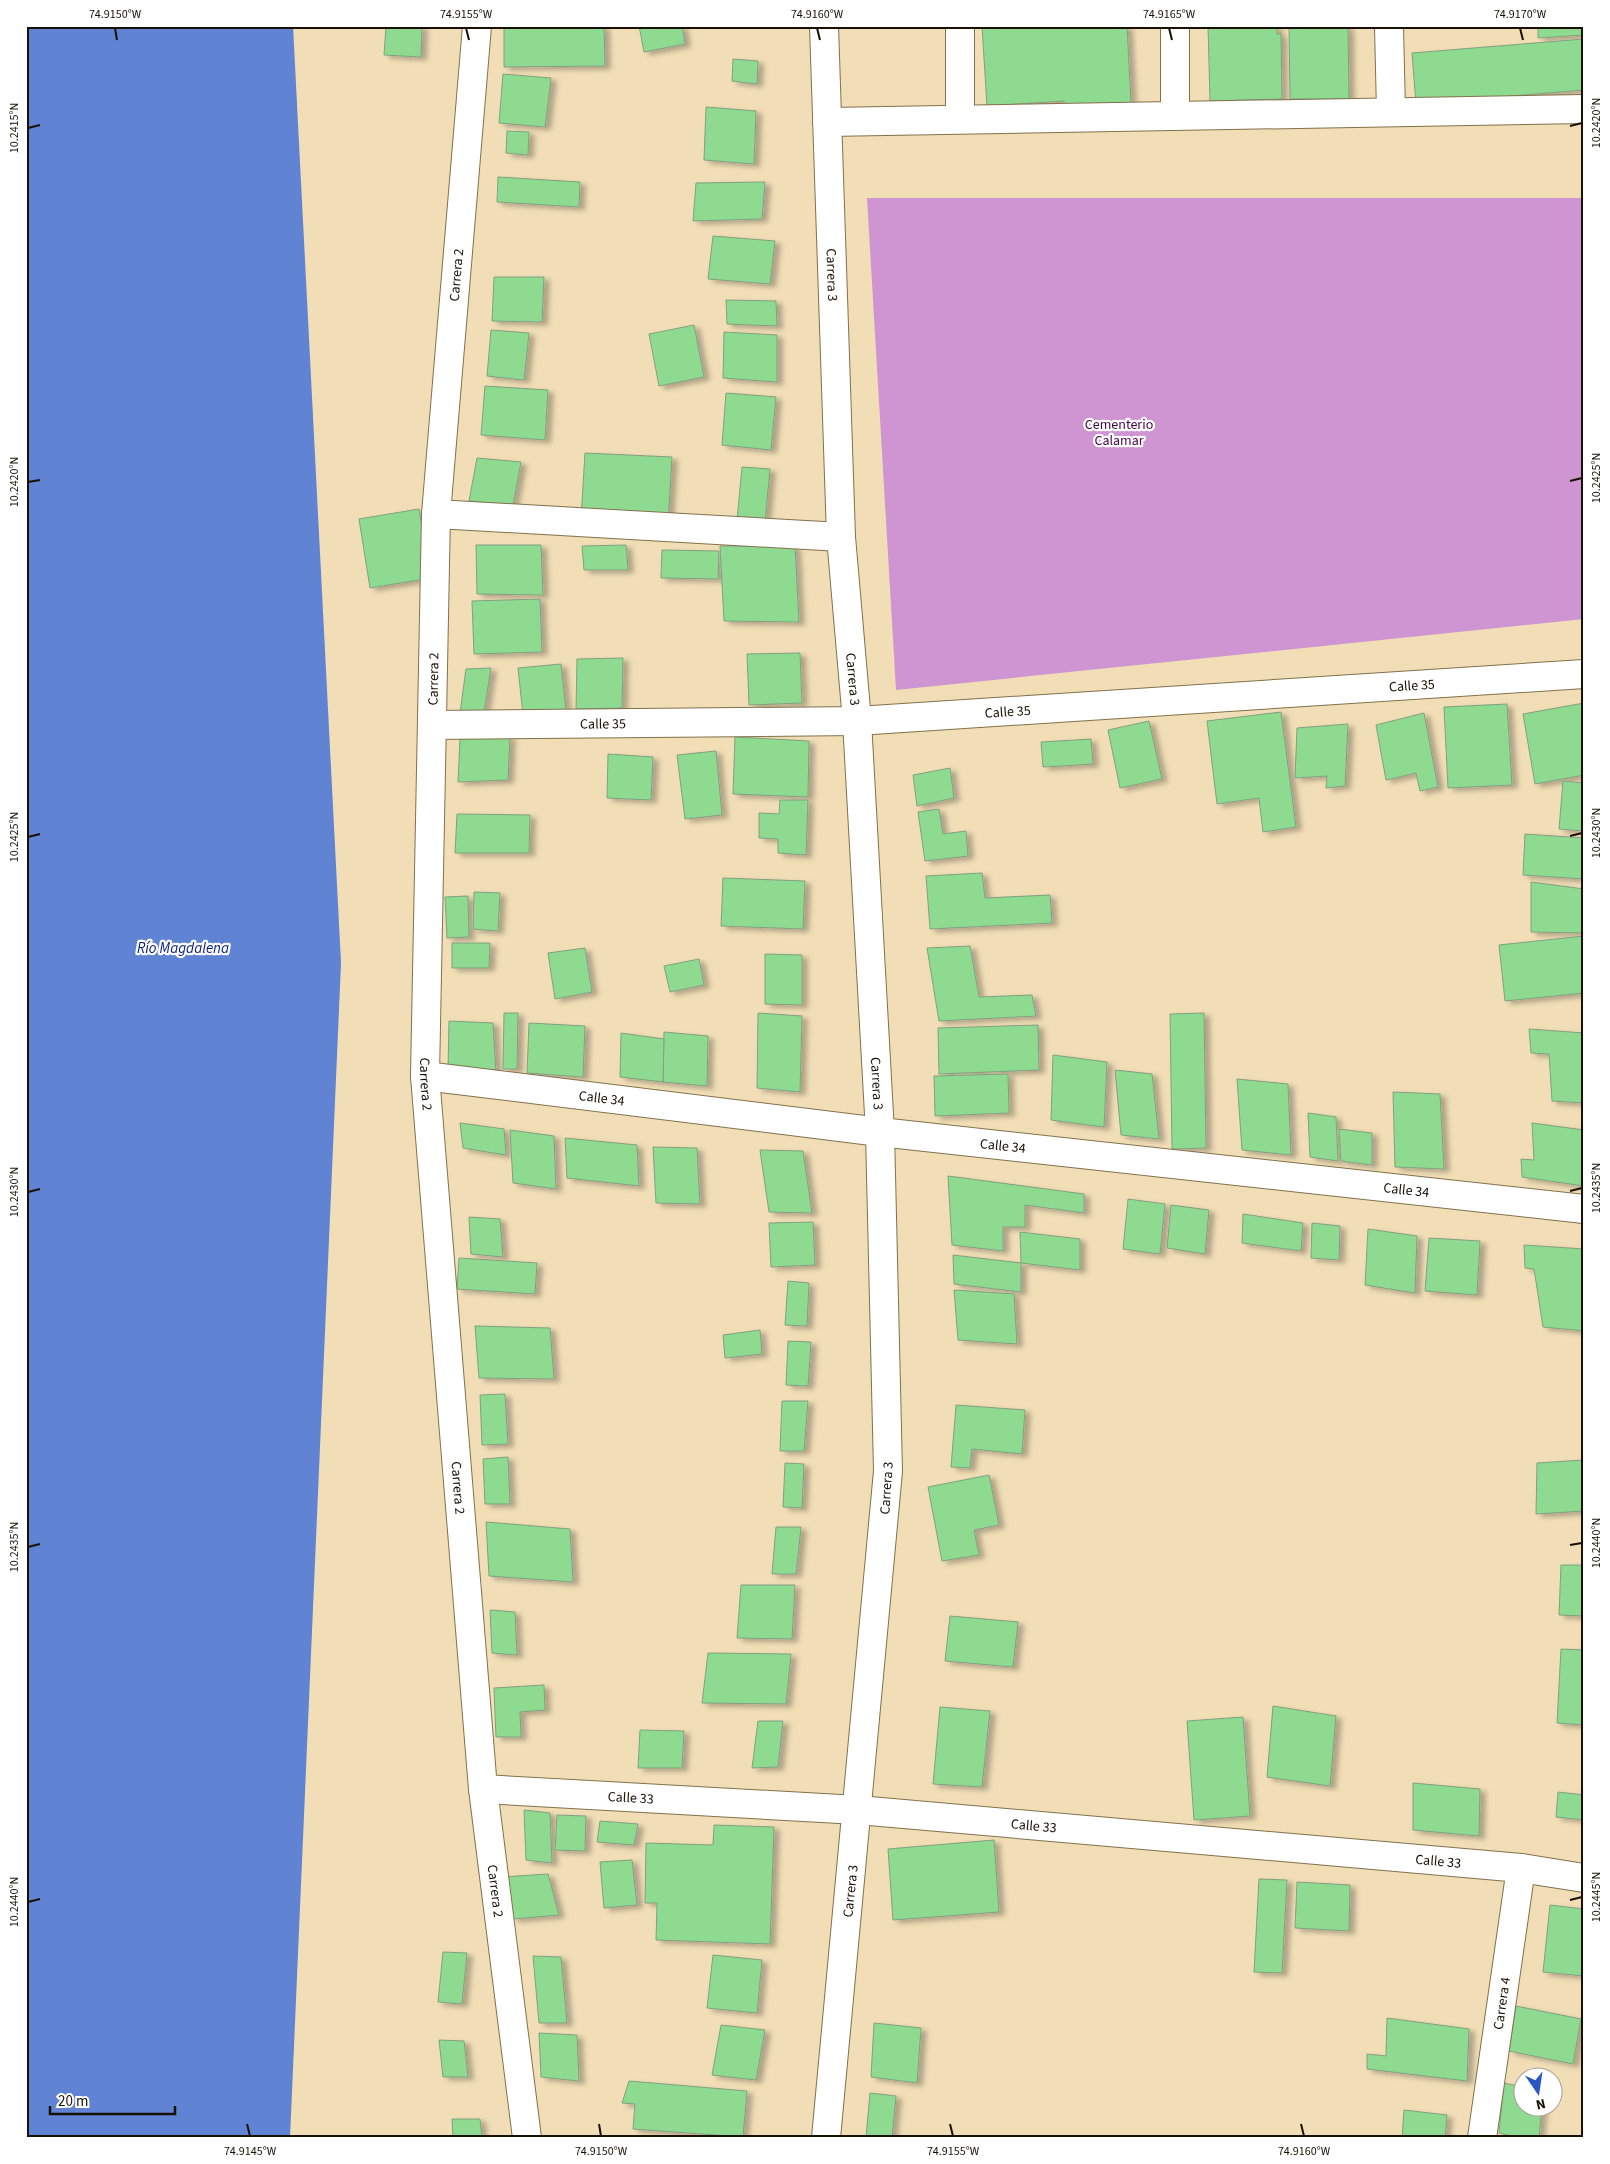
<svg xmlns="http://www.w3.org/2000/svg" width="1610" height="2164" font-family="'Source Sans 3',sans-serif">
	<defs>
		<filter id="shadow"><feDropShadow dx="5.5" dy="3" stdDeviation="2.5" flood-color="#0004"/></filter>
	</defs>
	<rect width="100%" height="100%" fill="#f1deb6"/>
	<polygon fill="#cf95d3" points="867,198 1584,198 1584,619 896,690"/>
	<polygon fill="#6083d3" points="26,26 293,26 341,963 290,2138 26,2138"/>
	<g fill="#8eda90" stroke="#81a081" filter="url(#shadow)">
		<polygon points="386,26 422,26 421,57 384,55"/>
		<polygon points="504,26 604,26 605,66 504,67"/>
		<polygon points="639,26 682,26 685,44 644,52"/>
		<polygon points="982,26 1127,26 1131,103 1064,107 1064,101 987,106"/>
		<polygon points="1208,26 1277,26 1277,34 1281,34 1282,99 1210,101"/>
		<polygon points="1289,26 1348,26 1349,99 1290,99"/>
		<polygon points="1538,26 1584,26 1584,35 1538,38"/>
		<polygon points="1584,39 1584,90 1416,104 1412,53"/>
		<polygon points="733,59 758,61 757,84 732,81"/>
		<polygon points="503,74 551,78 545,127 499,123"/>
		<polygon points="706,107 756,111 754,164 704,160"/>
		<polygon points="507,131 529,132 528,155 506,153"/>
		<polygon points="498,177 580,182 579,207 497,202"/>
		<polygon points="765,182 762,219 693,221 696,183"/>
		<polygon points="713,236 775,241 770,284 708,279"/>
		<polygon points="494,277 544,277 542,322 492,321"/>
		<polygon points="726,300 776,301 777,326 727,324"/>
		<polygon points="694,325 704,377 659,386 649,334"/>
		<polygon points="491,330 529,333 524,380 487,376"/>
		<polygon points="724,332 777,335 777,382 723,378"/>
		<polygon points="485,386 548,390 545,440 481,435"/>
		<polygon points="726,393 776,397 771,450 722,445"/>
		<polygon points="585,453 672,457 668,523 581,519"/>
		<polygon points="477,458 521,462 513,505 469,501"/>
		<polygon points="742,467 770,469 765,522 737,520"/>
		<polygon points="419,509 431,578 370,588 359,519"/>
		<polygon points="476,545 541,545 543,595 477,594"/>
		<polygon points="626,545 628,570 584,570 582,546"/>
		<polygon points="720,546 795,546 799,622 724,621"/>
		<polygon points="662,550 719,551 718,579 661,578"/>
		<polygon points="540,599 542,652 474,654 472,601"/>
		<polygon points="800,653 802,703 749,705 747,654"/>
		<polygon points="623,658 622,708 576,709 577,659"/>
		<polygon points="561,664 566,711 523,715 518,668"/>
		<polygon points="491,668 484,712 460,713 466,669"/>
		<polygon points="1584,703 1584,775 1535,784 1523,714"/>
		<polygon points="1507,704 1512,785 1448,788 1444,707"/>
		<polygon points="1281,712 1296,827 1263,832 1259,798 1217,804 1207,721"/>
		<polygon points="1424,713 1438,787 1420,791 1416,773 1386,780 1376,725"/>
		<polygon points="1149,721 1162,779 1120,788 1108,730"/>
		<polygon points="1348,724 1345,786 1326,788 1327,776 1295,778 1297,728"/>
		<polygon points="510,736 508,780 458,782 460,739"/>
		<polygon points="735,737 809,741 808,797 733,794"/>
		<polygon points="1091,739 1093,764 1043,767 1041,742"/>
		<polygon points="716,751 722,815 685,819 677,755"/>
		<polygon points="608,754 653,757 651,800 607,798"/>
		<polygon points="950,768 954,798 917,806 913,775"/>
		<polygon points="1563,781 1584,783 1584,831 1559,829"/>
		<polygon points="780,800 808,800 806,855 778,853 778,839 759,838 759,813 779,814"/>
		<polygon points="939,809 943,834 966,831 968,856 925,861 918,812"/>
		<polygon points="457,814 530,815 529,853 455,853"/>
		<polygon points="1525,834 1584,838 1584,879 1523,875"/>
		<polygon points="982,873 985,898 1050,895 1052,923 930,929 926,876"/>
		<polygon points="723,878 805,881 803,929 721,926"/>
		<polygon points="1531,882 1584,889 1584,933 1531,932"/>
		<polygon points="474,892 500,893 498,931 473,929"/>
		<polygon points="468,896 469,937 447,938 445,897"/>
		<polygon points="1584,936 1584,993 1505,1001 1499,945"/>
		<polygon points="452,943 490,943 489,968 452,968"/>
		<polygon points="970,946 979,997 1032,995 1036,1016 939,1021 927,948"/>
		<polygon points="585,948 592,992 555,999 548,953"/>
		<polygon points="765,954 802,955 802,1005 765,1004"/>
		<polygon points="699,959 704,985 670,992 664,966"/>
		<polygon points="504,1013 518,1013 517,1069 503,1069"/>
		<polygon points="758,1013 802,1016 800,1092 757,1088"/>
		<polygon points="1204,1013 1206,1148 1172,1149 1170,1014"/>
		<polygon points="449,1021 493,1023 496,1073 448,1071"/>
		<polygon points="529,1023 585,1026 583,1077 527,1073"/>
		<polygon points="1038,1025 1039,1070 939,1074 938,1028"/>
		<polygon points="1529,1029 1584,1033 1584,1103 1552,1101 1549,1054 1531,1053"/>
		<polygon points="664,1032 708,1036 707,1086 663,1082"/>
		<polygon points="621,1033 664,1039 663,1082 620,1077"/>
		<polygon points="1053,1055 1107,1062 1104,1127 1051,1120"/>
		<polygon points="1115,1070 1152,1074 1159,1139 1121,1135"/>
		<polygon points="1008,1074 1009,1113 935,1116 934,1076"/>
		<polygon points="1237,1079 1288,1084 1291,1155 1242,1150"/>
		<polygon points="1393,1092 1440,1094 1444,1169 1395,1167"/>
		<polygon points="1308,1113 1336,1117 1338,1161 1310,1157"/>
		<polygon points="460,1123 504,1129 506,1155 463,1148"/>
		<polygon points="1532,1123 1584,1130 1584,1186 1522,1177 1521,1159 1534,1160"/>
		<polygon points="1339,1129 1372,1133 1372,1165 1341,1161"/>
		<polygon points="510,1130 554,1136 556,1189 513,1183"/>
		<polygon points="565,1138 637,1145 639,1186 567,1178"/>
		<polygon points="653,1147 697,1148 700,1204 656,1203"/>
		<polygon points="760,1150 803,1151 812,1213 769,1212"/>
		<polygon points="948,1176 1084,1194 1084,1213 1025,1205 1025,1227 1003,1227 1003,1251 952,1245"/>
		<polygon points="1128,1199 1165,1204 1160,1254 1123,1249"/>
		<polygon points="1171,1205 1209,1210 1205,1254 1167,1248"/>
		<polygon points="1243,1214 1303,1223 1301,1251 1242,1243"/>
		<polygon points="469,1217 500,1219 503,1257 471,1254"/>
		<polygon points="813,1222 815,1265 771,1267 769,1223"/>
		<polygon points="1312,1223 1340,1226 1339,1260 1311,1258"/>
		<polygon points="1368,1229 1417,1236 1415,1293 1365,1285"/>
		<polygon points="1020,1232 1080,1239 1080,1270 1021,1263"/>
		<polygon points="1429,1238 1480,1241 1477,1295 1425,1291"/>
		<polygon points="1524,1245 1584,1249 1584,1331 1543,1327 1534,1269 1525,1268"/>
		<polygon points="953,1255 1021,1263 1021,1292 954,1284"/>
		<polygon points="459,1258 537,1263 535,1294 457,1289"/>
		<polygon points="788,1281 809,1283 807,1326 785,1325"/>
		<polygon points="954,1290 1014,1294 1017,1344 958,1340"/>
		<polygon points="475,1326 550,1328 554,1379 479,1378"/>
		<polygon points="760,1330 762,1354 725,1358 723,1335"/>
		<polygon points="788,1341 811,1342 808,1386 786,1385"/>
		<polygon points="505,1394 508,1444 482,1445 480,1395"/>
		<polygon points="782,1401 808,1401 804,1451 780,1451"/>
		<polygon points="956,1405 1025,1410 1022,1454 972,1449 970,1468 951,1467"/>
		<polygon points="508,1457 510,1504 485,1504 483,1459"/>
		<polygon points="1584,1460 1584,1511 1536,1514 1537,1463"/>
		<polygon points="785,1463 804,1464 802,1508 783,1507"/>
		<polygon points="989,1475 999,1525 974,1530 979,1555 942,1561 928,1487"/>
		<polygon points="486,1522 570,1529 573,1582 489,1576"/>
		<polygon points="776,1527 801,1527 796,1574 772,1574"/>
		<polygon points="1561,1565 1584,1565 1584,1616 1559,1615"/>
		<polygon points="741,1585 795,1585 792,1639 737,1638"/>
		<polygon points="490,1610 515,1612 517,1655 492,1653"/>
		<polygon points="950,1616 1018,1622 1013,1667 945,1661"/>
		<polygon points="1561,1649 1584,1650 1584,1725 1557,1723"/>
		<polygon points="708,1653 791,1654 786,1704 702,1703"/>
		<polygon points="544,1685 545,1710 520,1712 521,1737 496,1737 494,1688"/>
		<polygon points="1273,1706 1336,1716 1330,1786 1267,1777"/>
		<polygon points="940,1707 990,1711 982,1787 933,1784"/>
		<polygon points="1243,1717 1250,1816 1194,1820 1187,1721"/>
		<polygon points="758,1721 783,1721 778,1767 752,1768"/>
		<polygon points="640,1730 684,1731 682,1768 638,1768"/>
		<polygon points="1413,1783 1480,1789 1479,1836 1413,1830"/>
		<polygon points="1558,1792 1584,1795 1584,1820 1556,1817"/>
		<polygon points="524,1810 550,1813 552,1863 526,1860"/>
		<polygon points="557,1815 586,1816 585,1851 555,1850"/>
		<polygon points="600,1821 638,1824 634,1845 597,1842"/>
		<polygon points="714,1825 774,1827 770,1944 656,1940 657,1903 645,1903 646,1843 713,1845"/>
		<polygon points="994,1840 999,1912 893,1920 888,1849"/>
		<polygon points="632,1860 637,1905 604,1908 600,1862"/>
		<polygon points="548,1874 559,1915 513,1919 502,1877"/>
		<polygon points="1259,1879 1287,1880 1282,1973 1254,1972"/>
		<polygon points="1297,1882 1350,1885 1349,1931 1295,1928"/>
		<polygon points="1550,1905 1584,1909 1584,1976 1543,1972"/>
		<polygon points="443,1952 467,1953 462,2004 438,2002"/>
		<polygon points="713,1955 762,1960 757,2013 707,2008"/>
		<polygon points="533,1956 561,1957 567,2023 539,2023"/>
		<polygon points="1516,2006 1581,2019 1573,2064 1509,2051"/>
		<polygon points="1387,2018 1469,2029 1467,2081 1367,2069 1367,2054 1386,2056"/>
		<polygon points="874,2023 921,2028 917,2083 871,2077"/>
		<polygon points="721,2025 765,2030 756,2080 712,2075"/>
		<polygon points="539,2033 577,2035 579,2081 541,2077"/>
		<polygon points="439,2040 464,2041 468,2077 443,2077"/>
		<polygon points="629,2081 747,2091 743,2137 633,2129 635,2104 622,2103"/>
		<polygon points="1504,2083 1522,2087 1522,2106 1542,2106 1539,2138 1521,2138 1499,2133"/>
		<polygon points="870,2093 896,2096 892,2138 866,2137"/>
		<polygon points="1404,2110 1447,2115 1445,2138 1402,2138"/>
		<polygon points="452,2119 480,2119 482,2138 453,2138"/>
	</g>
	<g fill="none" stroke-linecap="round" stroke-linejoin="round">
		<g stroke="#82714c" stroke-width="30">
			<g id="minor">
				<path id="s1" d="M477 26 436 514 425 1076 483 1789 527 2138"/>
				<path id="s2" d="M824 26 841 537 857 721 880 1132 888 1471 826 2138"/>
				<polyline points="1175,26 1175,116"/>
				<polyline points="1389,26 1391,112"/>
				<polyline points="960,119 960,26"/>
				<polyline points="827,122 1584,109"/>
				<polyline points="436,514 841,537"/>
				<path id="s3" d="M432 725 857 721 1584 674"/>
				<path id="s4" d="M425 1076 880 1132 1584 1209"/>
				<path id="s5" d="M483 1789 858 1810 1521 1868 1584 1878"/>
				<path id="s6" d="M1482 2138 1521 1868"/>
			</g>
		</g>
		<use href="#minor" stroke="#fff" stroke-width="28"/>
	</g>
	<path fill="none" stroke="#181104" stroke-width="2" d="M115 28 117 40M466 28 469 40M817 28 820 40M1169 28 1172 40M1520 28 1523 40M1570 126 1582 123M28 128 40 125M1570 481 1582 478M28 482 40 480M1570 836 1582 833M28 837 40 834M1570 1191 1582 1188M28 1192 40 1189M1570 1545 1582 1543M28 1547 40 1544M1570 1900 1582 1897M28 1902 40 1899M247 2124 250 2136M599 2124 601 2136M950 2124 953 2136M1301 2124 1304 2136"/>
	<g text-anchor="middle" stroke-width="4.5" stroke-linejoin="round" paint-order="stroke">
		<g font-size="14" fill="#181104" stroke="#fff">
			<text dy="5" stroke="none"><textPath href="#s2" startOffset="249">Carrera 3</textPath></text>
			<text transform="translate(456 275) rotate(-85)" y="5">Carrera 2</text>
			<text dy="5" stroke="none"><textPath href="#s2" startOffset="654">Carrera 3</textPath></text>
			<text transform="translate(433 679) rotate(-89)" y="5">Carrera 2</text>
			<text dy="5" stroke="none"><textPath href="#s3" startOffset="981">Calle 35</textPath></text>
			<text dy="5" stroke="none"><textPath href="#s3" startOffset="576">Calle 35</textPath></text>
			<text dy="5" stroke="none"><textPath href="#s3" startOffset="171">Calle 35</textPath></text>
			<text dy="5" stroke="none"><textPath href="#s2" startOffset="1059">Carrera 3</textPath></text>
			<text dy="5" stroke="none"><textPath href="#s1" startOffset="1060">Carrera 2</textPath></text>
			<text dy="5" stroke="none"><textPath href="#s4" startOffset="178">Calle 34</textPath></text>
			<text dy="5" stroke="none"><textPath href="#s4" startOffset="582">Calle 34</textPath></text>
			<text dy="5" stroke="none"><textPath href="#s4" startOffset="988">Calle 34</textPath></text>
			<text dy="5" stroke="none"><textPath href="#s1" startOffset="1465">Carrera 2</textPath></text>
			<text transform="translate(886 1488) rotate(-86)" y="5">Carrera 3</text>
			<text dy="5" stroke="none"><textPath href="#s5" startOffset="148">Calle 33</textPath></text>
			<text dy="5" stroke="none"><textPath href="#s5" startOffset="552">Calle 33</textPath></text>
			<text dy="5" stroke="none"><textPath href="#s5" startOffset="958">Calle 33</textPath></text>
			<text dy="5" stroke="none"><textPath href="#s1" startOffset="1870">Carrera 2</textPath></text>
			<text transform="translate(850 1891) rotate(-84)" y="5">Carrera 3</text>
			<text dy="5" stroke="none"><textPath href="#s6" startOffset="136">Carrera 4</textPath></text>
		</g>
		<g font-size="14" fill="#46054b" stroke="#fff">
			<text x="1119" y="429">Cementerio<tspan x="1119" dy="16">Calamar</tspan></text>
		</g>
		<g font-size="15" font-style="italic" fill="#051e7b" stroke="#fff">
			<text x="183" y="953">Río Magdalena</text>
		</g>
	</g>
	<rect width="1610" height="2164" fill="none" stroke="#ffffff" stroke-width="55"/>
	<g transform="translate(1538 2092) rotate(167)"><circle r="24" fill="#ffffff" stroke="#a3a09b"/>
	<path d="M0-4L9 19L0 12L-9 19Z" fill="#2b55c4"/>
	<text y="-8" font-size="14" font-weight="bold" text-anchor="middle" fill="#181104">N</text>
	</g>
	<path d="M50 2106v8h125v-8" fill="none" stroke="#181104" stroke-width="2.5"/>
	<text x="58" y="2106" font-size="15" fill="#181104" stroke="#ffffff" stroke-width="4" paint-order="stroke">20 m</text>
	<rect x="28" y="28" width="1554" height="2108" fill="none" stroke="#181104" stroke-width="2"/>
	<g font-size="12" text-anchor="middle" fill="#181104">
		<text x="115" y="18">74.9150°W</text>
		<text x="466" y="18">74.9155°W</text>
		<text x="817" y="18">74.9160°W</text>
		<text x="1169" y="18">74.9165°W</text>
		<text x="1520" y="18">74.9170°W</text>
		<text transform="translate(1596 123) rotate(-90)" y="4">10.2420°N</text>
		<text transform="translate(14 128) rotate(-90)" y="4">10.2415°N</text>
		<text transform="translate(1596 478) rotate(-90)" y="4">10.2425°N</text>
		<text transform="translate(14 482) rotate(-90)" y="4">10.2420°N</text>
		<text transform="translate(1596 833) rotate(-90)" y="4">10.2430°N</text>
		<text transform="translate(14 837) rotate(-90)" y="4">10.2425°N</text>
		<text transform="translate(1596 1188) rotate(-90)" y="4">10.2435°N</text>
		<text transform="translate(14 1192) rotate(-90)" y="4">10.2430°N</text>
		<text transform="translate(1596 1543) rotate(-90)" y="4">10.2440°N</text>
		<text transform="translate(14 1547) rotate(-90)" y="4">10.2435°N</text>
		<text transform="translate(1596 1897) rotate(-90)" y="4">10.2445°N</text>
		<text transform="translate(14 1902) rotate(-90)" y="4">10.2440°N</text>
		<text x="250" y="2155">74.9145°W</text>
		<text x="601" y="2155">74.9150°W</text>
		<text x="953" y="2155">74.9155°W</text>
		<text x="1304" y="2155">74.9160°W</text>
	</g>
</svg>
